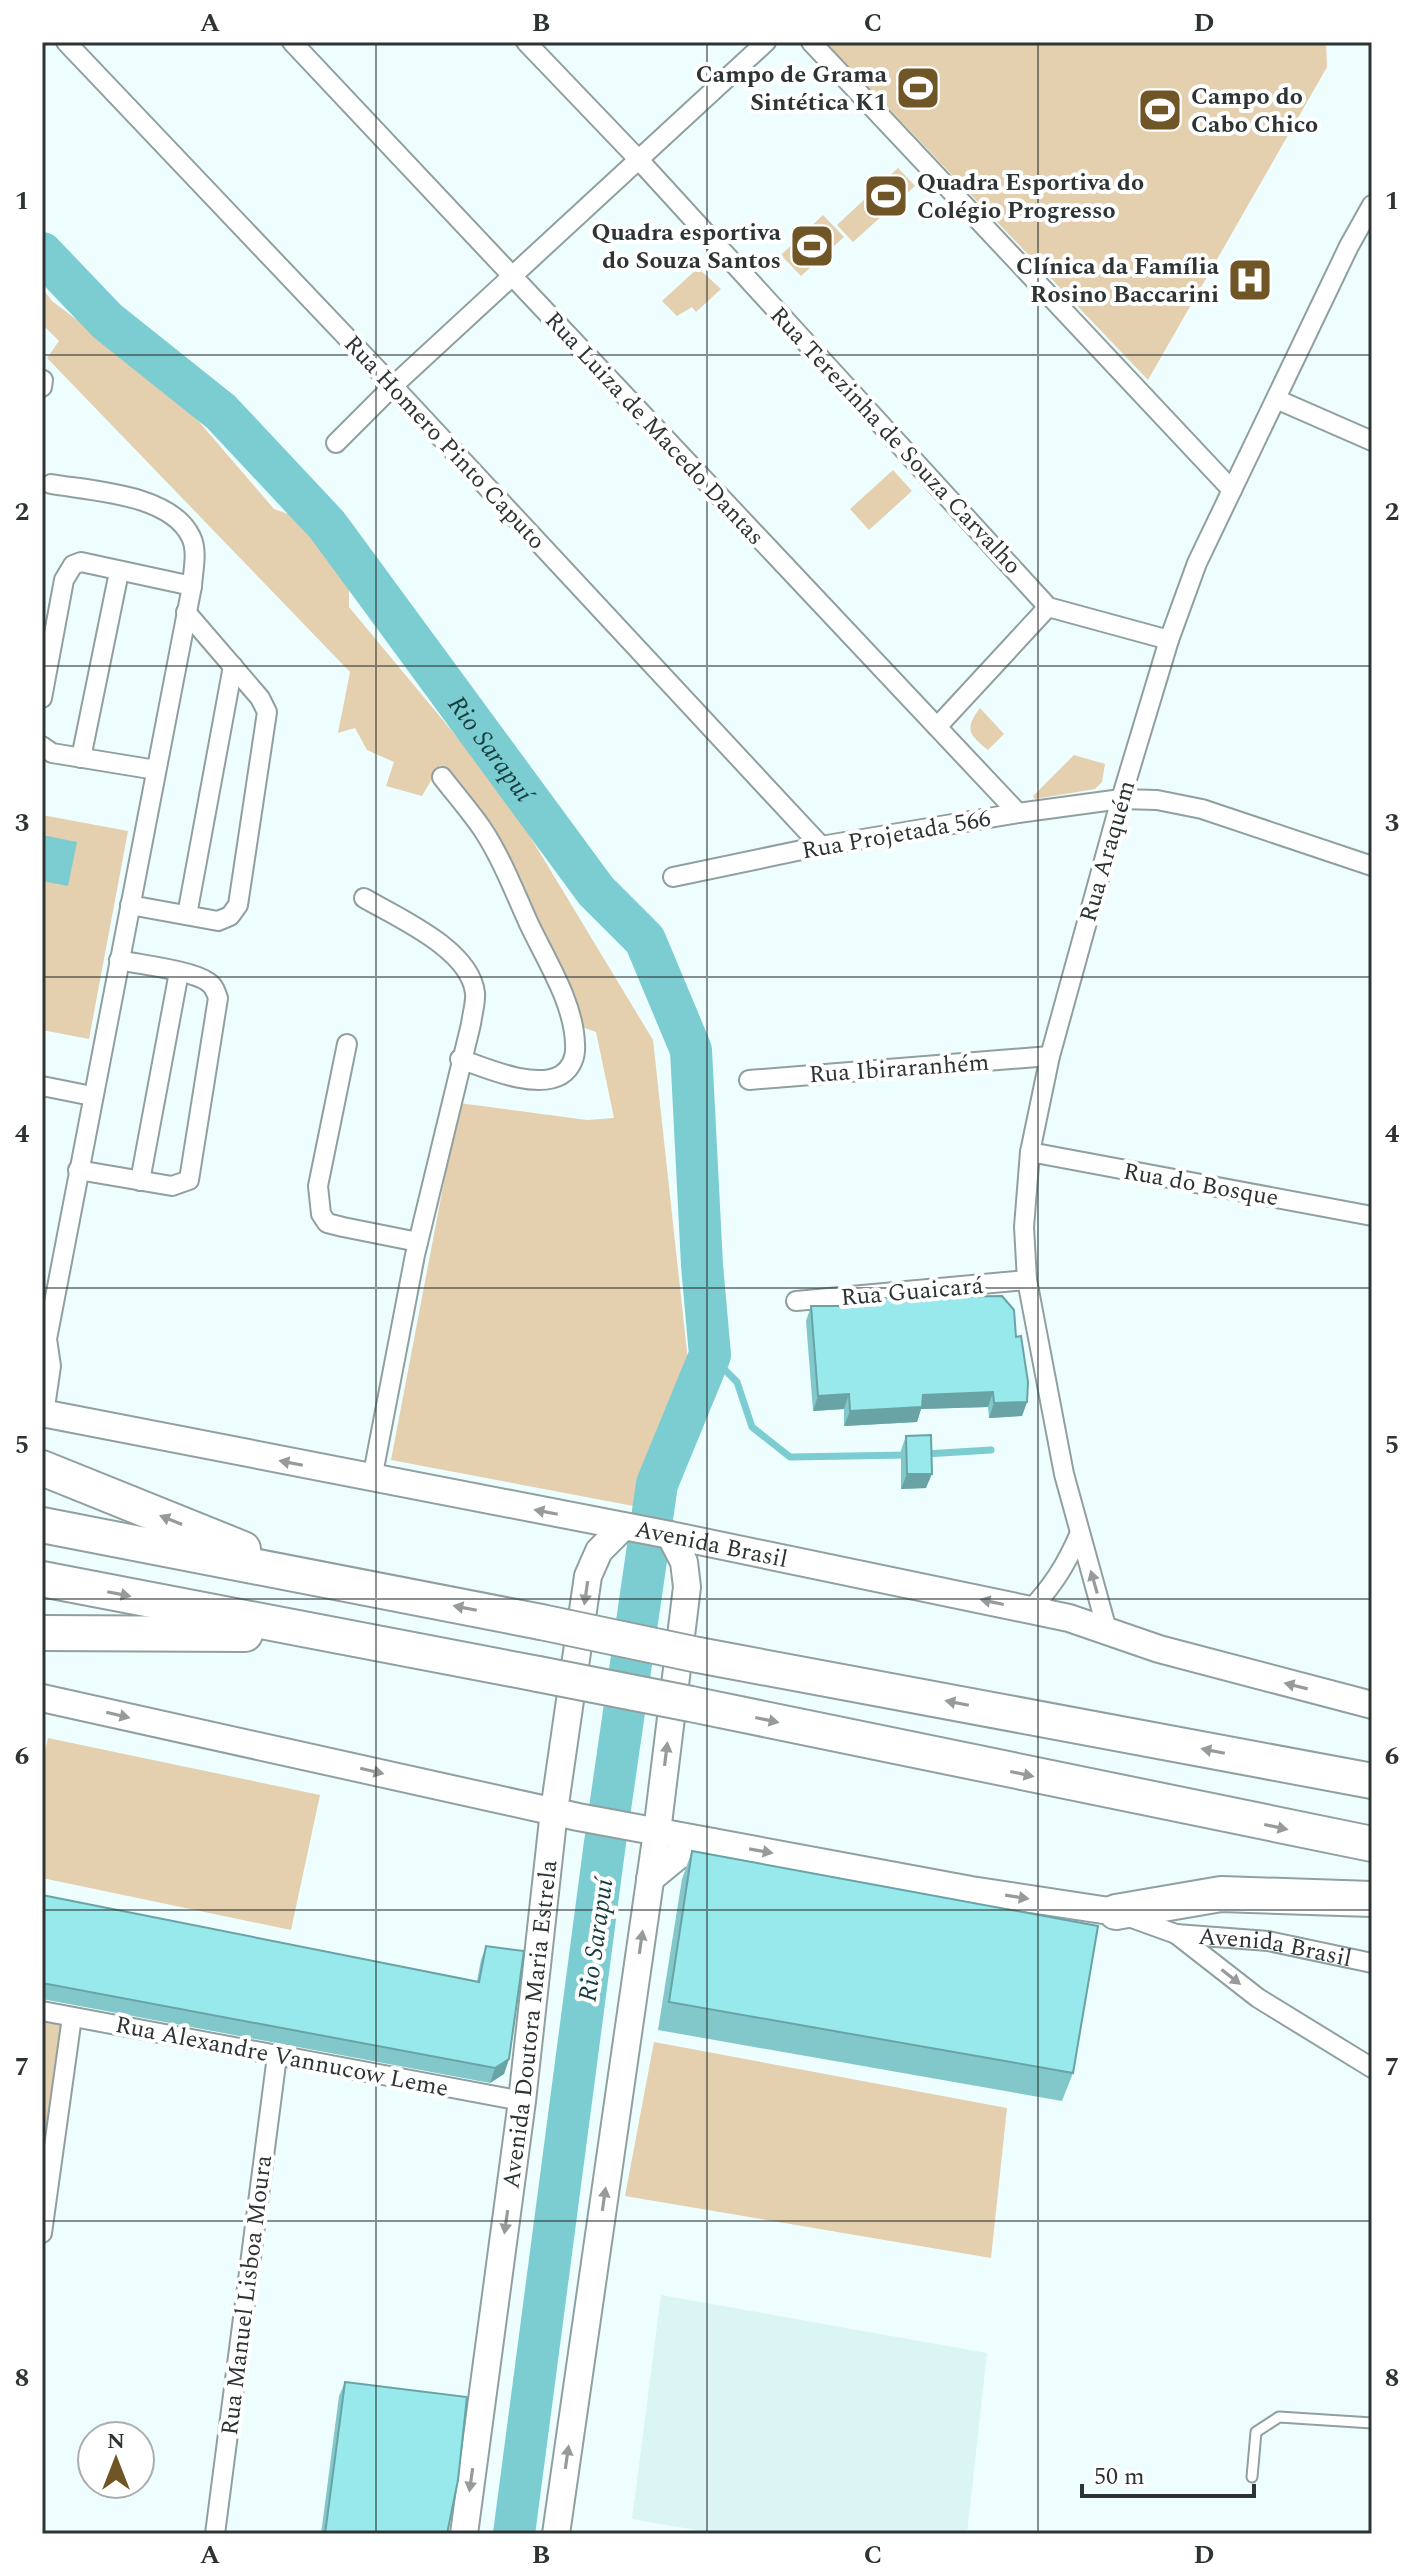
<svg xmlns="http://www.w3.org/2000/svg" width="1414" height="2576" font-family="Spectral,serif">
	<rect width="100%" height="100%" fill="#eefefe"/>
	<polygon fill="#dbf5f5" points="661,2295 987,2353 967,2534 719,2534 632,2519"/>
	<g fill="#e4cfae">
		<polygon points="825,42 1326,42 1327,67 1148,380"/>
		<polygon points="898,168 915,186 853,242 837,225"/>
		<polygon points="823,215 844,237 801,276 781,255"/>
		<polygon points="698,268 721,289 696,312 692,307 677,316 662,301"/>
		<polygon points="42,288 52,301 176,395 274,509 311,522 349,574 349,607 505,795 653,1040 690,1379 647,1483 644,1508 391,1460 459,1103 587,1120 614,1118 596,1032 582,1027 471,797 440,765 422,796 386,786 394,762 367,750 355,728 338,733 350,672 47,358 59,341 42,324"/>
		<polygon points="893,470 912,491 869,530 850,509"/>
		<path d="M980 708 1004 734 988 750C969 735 964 729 980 708Z"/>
		<polygon points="1074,755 1105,764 1102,782 1095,789 1035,799 1033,796"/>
		<polygon points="42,815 128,831 89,1039 42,1030"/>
		<polygon points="48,1738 320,1795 291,1930 42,1878 42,1765"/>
		<polygon points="42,2011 72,2017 42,2233"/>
		<polygon points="654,2042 1007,2108 991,2258 625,2196"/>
	</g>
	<polygon fill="#7ccdd1" points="42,835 77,842 68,886 42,881"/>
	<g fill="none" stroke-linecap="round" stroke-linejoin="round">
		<g stroke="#7ccdd1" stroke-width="7">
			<polyline points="710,1355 737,1382 752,1427 790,1457 909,1455"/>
			<polyline points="925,1454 991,1450"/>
		</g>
		<path stroke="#7ccdd1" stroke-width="42" id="s1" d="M42 253 107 321 221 412 327 525 596 891 645 940 691 1050 702 1265 710 1355 657 1484 604 1850 514 2534"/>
		<g stroke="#909f9f" stroke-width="13">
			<polyline id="lane" points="1252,2477 1256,2432 1279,2417 1372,2423"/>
		</g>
		<g stroke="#909f9f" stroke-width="22">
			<g id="street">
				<polyline points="66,42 393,386 821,846"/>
				<polyline points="292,42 1018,813"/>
				<polyline points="526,42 639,160 1048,607 1169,640"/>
				<polyline points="811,42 1232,490"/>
				<polyline points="42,387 43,380"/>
				<polyline points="1276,399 1372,441"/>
				<polyline points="336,443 393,386 766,42"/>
				<polyline points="42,698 64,580 73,565 81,562 192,586"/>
				<polyline points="937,727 1048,607"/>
				<polyline points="42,746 52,753 156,770"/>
				<polyline points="81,758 119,572"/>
				<path d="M442 777C455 794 471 812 483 830 502 859 515 893 529 924 546 960 574 1003 575 1044 576 1056 572 1068 561 1075 535 1090 486 1068 460 1059"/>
				<polyline points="673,877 821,846 1018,813 1121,799 1157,800 1202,809 1372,866"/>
				<path d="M364 898C398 918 470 949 475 993 476 1002 472 1015 471 1024L415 1255 372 1479"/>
				<polyline points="130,905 218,921 230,916 238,905 267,712 260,698 186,612"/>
				<polyline points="187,915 233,666"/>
				<polyline points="347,1044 318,1186 321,1214 327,1223 343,1227 418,1242"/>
				<polyline points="749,1080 1050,1056"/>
				<polyline points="42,1086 92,1096"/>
				<polyline points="1030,1152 1372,1216"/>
				<path d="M78 1170 172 1186 189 1180 218 998C216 992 214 986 208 982 191 970 141 965 119 960"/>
				<polyline points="140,1181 179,972"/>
				<polyline points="796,1301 1027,1280"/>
				<path d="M44 1414 51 1366 47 1339 192 586C193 570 198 551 191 537 171 494 92 491 51 484"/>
				<path d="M1030 1610C1052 1587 1066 1565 1079 1535"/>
				<polyline points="1107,1630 1064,1474 1027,1280 1024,1227 1030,1152 1050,1056 1121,799 1169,640 1197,563 1349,246 1372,205"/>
				<polyline points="1126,1916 1176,1934 1258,1998 1372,2068"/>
				<path id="s2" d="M1176 1934 1268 1941 1372 1963"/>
				<polyline points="42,2011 522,2101"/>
				<polyline points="42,2233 72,2017"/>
				<polyline points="215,2534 277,2056"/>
			</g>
		</g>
		<g stroke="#909f9f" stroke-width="30">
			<g id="secondary">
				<path id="s3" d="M42 1413 670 1535 1069 1618 1159 1649 1372 1705"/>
				<polyline points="42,1698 578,1817 971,1890 1116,1912"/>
				<polyline points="650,1879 678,1856 712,1842"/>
				<path id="s4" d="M464 2534 522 2101 554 1811 588 1576 599 1551 623 1527"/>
				<polyline points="556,2534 657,1832 687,1587 684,1562 670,1535"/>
			</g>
		</g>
		<g stroke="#909f9f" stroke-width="38">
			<g id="highway">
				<polyline points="42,1468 243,1549"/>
				<polyline points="42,1525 541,1622"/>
				<polyline points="42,1579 538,1674"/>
				<polyline points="42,1633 245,1634"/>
				<polyline points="698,1655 1372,1781"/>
				<polyline points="691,1704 1372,1844"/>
				<polyline points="1116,1912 1221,1894 1372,1899"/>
			</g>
		</g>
		<use href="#lane" stroke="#fff" stroke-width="9"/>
		<use href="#street" stroke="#fff" stroke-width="18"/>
		<use href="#secondary" stroke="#fff" stroke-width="26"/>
		<use href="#highway" stroke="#fff" stroke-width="34"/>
		<g stroke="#909f9f" stroke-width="38" stroke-linecap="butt">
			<g id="highway-bridge">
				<polyline points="541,1622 698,1655"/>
				<polyline points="538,1674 691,1704"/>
			</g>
		</g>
		<use href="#highway-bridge" stroke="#fff" stroke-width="34"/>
	</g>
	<g fill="#82c8cb">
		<polygon points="811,1306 1016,1337 1027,1402 1022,1416 989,1418 988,1407 921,1409 917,1422 844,1426 844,1409 813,1411 806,1321"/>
		<polygon points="906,1436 926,1488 901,1489 901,1450"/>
		<polygon points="692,1851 1073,2073 1062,2101 658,2030 682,1879"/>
		<polygon points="42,1895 477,1981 481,1960 486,1946 509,2059 504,2074 490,2083 42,1999"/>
		<polygon points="345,2382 447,2534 321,2534 339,2396"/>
	</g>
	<g fill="#6aa3a5">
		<polygon points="993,1392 988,1407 921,1409 917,1422 844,1426 850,1411 923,1395"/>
		<polygon points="849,1394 844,1409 813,1411 818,1396"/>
		<polygon points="1027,1402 1022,1416 989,1418 994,1403"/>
		<polygon points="907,1474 932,1474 926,1488 901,1489"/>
		<polygon points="509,2059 504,2074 490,2083 495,2068"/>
	</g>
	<g fill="#97e9ec" stroke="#6aa3a5" stroke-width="2">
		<polygon points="1002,1296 1014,1310 1016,1337 1021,1336 1028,1382 1027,1402 994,1403 993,1392 923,1395 922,1407 850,1411 849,1394 818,1396 811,1306 843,1306 885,1298"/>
		<polygon points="931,1435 932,1474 907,1474 906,1436"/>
		<polygon points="692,1851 1098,1926 1073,2073 669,2002"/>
		<polygon points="42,1895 479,1982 486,1946 524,1951 509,2059 495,2068 42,1983"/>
		<polygon points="345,2382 467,2397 458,2480 447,2534 325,2534"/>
	</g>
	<defs><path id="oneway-solid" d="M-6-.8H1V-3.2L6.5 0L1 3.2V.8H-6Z" transform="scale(2)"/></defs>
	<g fill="#969a9a">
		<use href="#oneway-solid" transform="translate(291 1463) rotate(-169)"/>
		<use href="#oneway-solid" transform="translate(546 1512) rotate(-169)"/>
		<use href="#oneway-solid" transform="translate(171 1520) rotate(-158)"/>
		<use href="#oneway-solid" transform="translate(1094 1582) rotate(-106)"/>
		<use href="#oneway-solid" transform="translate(586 1593) rotate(98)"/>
		<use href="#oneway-solid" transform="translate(119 1594) rotate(11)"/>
		<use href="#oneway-solid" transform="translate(992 1602) rotate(-168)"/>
		<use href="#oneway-solid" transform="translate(465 1608) rotate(-169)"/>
		<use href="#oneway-solid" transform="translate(1296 1686) rotate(-166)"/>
		<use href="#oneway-solid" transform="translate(957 1703) rotate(-169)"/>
		<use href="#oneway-solid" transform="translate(118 1715) rotate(13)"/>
		<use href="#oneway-solid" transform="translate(767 1720) rotate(12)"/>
		<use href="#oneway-solid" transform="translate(1213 1751) rotate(-169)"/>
		<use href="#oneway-solid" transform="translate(666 1754) rotate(-83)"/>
		<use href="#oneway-solid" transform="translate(372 1771) rotate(13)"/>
		<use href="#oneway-solid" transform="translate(1022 1774) rotate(12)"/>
		<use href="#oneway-solid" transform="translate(1276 1827) rotate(12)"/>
		<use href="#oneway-solid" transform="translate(761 1851) rotate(10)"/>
		<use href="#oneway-solid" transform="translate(1017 1897) rotate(9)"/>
		<use href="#oneway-solid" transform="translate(641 1942) rotate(-82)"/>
		<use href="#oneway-solid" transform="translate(1231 1977) rotate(38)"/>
		<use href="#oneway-solid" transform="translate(604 2199) rotate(-82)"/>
		<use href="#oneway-solid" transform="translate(506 2222) rotate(98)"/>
		<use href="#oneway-solid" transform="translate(567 2457) rotate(-82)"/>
		<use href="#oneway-solid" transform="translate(471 2480) rotate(98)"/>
	</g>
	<path fill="none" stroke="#2e3434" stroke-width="2" stroke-opacity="0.55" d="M376 42V2534M707 42V2534M1038 42V2534M42 355H1372M42 666H1372M42 977H1372M42 1288H1372M42 1599H1372M42 1910H1372M42 2221H1372"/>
	<defs>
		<g id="stadium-square" transform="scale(2.3)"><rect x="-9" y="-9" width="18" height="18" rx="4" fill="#705527" stroke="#fff"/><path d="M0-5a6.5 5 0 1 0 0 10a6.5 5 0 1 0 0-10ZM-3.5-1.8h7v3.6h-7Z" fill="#fff"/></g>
		<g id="hospital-square" transform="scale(2.3)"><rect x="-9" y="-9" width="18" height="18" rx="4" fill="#705527" stroke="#fff"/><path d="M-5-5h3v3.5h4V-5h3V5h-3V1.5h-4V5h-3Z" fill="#fff"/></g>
	</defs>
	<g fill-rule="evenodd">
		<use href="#stadium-square" x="918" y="88"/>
		<use href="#stadium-square" x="1160" y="110"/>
		<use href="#stadium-square" x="886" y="196"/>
		<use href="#stadium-square" x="812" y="246"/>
		<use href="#hospital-square" x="1250" y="280"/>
	</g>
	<g text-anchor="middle" stroke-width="8" stroke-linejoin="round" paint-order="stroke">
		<g font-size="24" font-weight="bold" fill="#2e3434" stroke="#fff" text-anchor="end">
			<text x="887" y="82">Campo de Grama<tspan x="887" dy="28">Sintética K1</tspan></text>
			<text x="1191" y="104" text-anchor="start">Campo do<tspan x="1191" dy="28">Cabo Chico</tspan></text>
			<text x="917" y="190" text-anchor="start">Quadra Esportiva do<tspan x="917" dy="28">Colégio Progresso</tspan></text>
			<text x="781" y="240">Quadra esportiva<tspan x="781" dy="28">do Souza Santos</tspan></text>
			<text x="1219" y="274">Clínica da Família<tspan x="1219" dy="28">Rosino Baccarini</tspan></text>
		</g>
		<g font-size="24" fill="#2e3434" stroke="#fff">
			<text transform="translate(655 428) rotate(47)" y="8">Rua Luiza de Macedo Dantas</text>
			<text transform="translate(896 440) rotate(47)" y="8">Rua Terezinha de Souza Carvalho</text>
			<text transform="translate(445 442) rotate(47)" y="8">Rua Homero Pinto Caputo</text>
			<text transform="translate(896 834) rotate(-10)" y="8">Rua Projetada 566</text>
			<text transform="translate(1107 851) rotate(-74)" y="8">Rua Araquém</text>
			<text transform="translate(899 1068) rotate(-4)" y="8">Rua Ibiraranhém</text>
			<text transform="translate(1201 1184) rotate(10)" y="8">Rua do Bosque</text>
			<text transform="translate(912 1291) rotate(-5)" y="8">Rua Guaicará</text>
			<text dy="8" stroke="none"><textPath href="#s3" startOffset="682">Avenida Brasil</textPath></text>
			<text dy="8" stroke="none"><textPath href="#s2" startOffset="100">Avenida Brasil</textPath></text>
			<text dy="8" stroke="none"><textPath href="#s4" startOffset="514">Avenida Doutora Maria Estrela</textPath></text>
			<text transform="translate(282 2056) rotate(11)" y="8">Rua Alexandre Vannucow Leme</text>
			<text transform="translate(246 2295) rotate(-83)" y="8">Rua Manuel Lisboa Moura</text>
		</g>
		<g font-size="26" font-style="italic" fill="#153c3e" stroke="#fff">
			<text dy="9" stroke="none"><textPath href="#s1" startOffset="672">Rio Sarapuí</textPath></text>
			<text transform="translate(595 1940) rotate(-82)" y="9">Rio Sarapuí</text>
		</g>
	</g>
	<rect width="1414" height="2576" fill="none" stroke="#ffffff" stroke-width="88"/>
	<g transform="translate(116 2460)"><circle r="38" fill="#ffffff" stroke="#abaeae" stroke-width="2"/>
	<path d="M0-6L14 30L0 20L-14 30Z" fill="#705527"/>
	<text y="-12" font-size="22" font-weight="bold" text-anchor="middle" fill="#2e3434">N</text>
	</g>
	<path d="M1082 2484v12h172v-12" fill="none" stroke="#2e3434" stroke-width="4"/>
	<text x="1094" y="2484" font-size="24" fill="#2e3434" stroke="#ffffff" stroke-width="6" paint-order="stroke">50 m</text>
	<rect x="44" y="44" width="1326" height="2488" fill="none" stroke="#2e3434" stroke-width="3"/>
	<g font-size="26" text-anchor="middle" font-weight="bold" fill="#2e3434">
		<text x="210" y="31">A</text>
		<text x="541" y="31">B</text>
		<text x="873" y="31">C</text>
		<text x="1204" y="31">D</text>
		<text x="22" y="209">1</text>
		<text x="1392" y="209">1</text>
		<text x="22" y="520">2</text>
		<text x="1392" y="520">2</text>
		<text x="22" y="831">3</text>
		<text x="1392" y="831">3</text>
		<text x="22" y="1142">4</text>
		<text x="1392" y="1142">4</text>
		<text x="22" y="1453">5</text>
		<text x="1392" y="1453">5</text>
		<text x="22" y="1764">6</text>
		<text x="1392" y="1764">6</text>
		<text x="22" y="2075">7</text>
		<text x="1392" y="2075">7</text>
		<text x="22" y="2386">8</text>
		<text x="1392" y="2386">8</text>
		<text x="210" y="2563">A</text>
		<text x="541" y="2563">B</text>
		<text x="873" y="2563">C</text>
		<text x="1204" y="2563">D</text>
	</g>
</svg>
